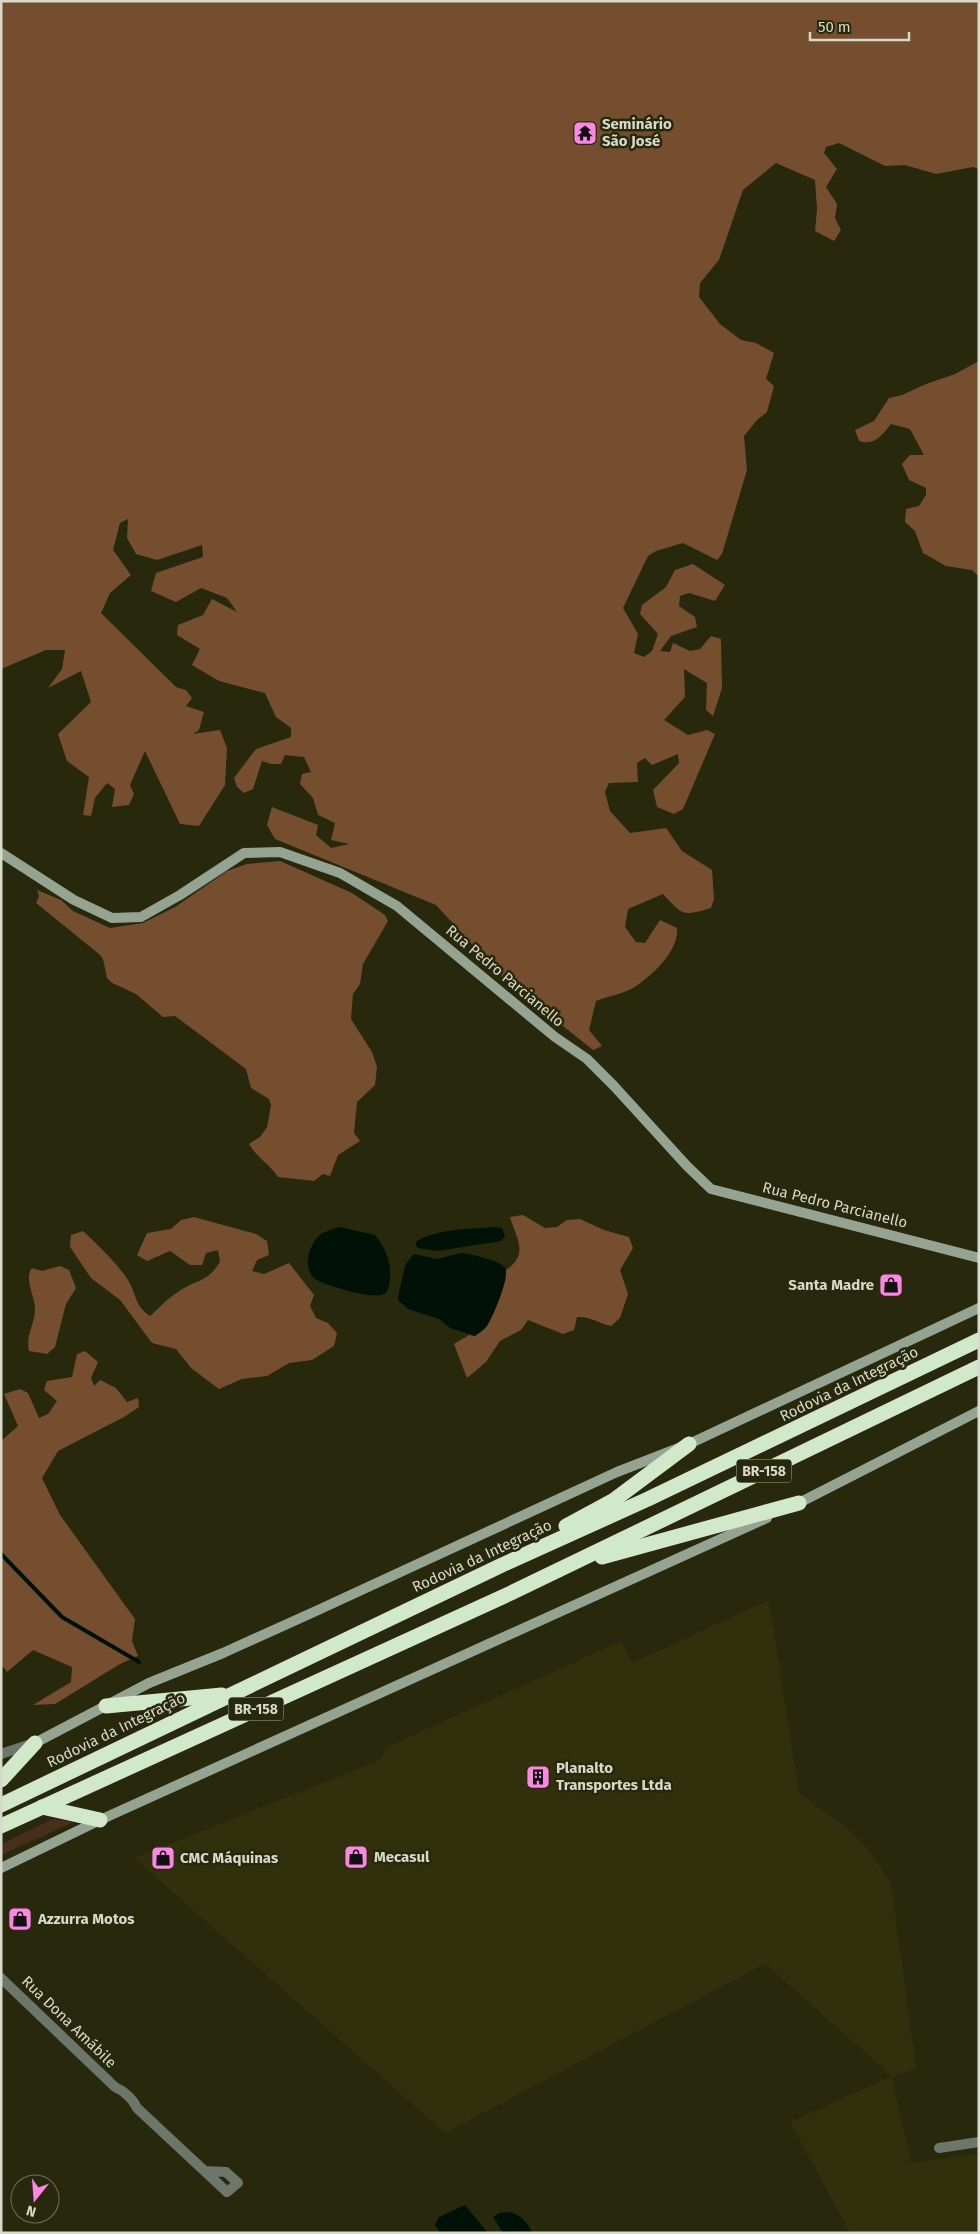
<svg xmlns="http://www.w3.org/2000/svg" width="980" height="2234" font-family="'Fira Sans',sans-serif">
	<rect width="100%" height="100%" fill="#27280c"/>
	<polygon fill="#30310c" points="769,1600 799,1793 846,1827 868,1849 891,1883 916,2068 892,2077 911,2163 979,2153 979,2233 850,2233 790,2122 892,2076 765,1964 445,2133 134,1858 380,1760 387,1747 621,1641 632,1663"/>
	<polygon fill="#482f1c" points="53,1819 74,1822 1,1855 1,1844"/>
	<g fill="#754e30">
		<path d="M1 1H979V169L973 167 936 174 905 165 885 166 839 143 826 147 824 153 837 169 826 187 837 204 835 218 841 230 834 241 815 231 817 209 815 180 776 163 743 190 719 260 700 283 699 297 720 324 741 340 756 343 774 353 766 379 774 386 767 412 757 420 744 436 747 470 722 554 717 560 683 543 656 551 648 556 623 608 638 634 634 653 644 657 652 651 658 634 640 614 642 605 666 587 675 570 693 564 725 585 715 601 689 593 680 596 679 606 695 617 697 627 671 636 660 651 670 652 673 643 690 651 700 649 711 636 721 639 722 688 713 716 706 710 707 683 684 669 685 697 664 720 688 735 707 730 715 734 683 809 674 814 657 807 653 790 679 763 678 754 652 765 645 758 637 763 638 782 609 783 605 792 610 811 630 833 666 828 682 851 712 870 714 899 711 908C681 917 683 915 663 894L628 909 625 927 636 942 645 943 660 920 677 928C679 951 652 976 633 988 623 994 608 996 596 1001L589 1030 602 1046 593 1050 502 977 436 905 275 839 267 825 272 807 318 825 316 835 331 848 349 844 331 840 335 823 318 815 313 798 300 784 302 774 311 772 304 757 285 755 281 764H271L262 761 253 789 244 793 237 787 234 778 256 749 291 737V728L276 717 265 693 219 681 192 665 200 649 177 635 178 625 203 615 212 599 237 612 227 598 201 588 176 602 151 591 156 573 203 557 202 545 157 560 136 554 127 538 128 519 120 523 113 550 131 575 110 593 101 613 176 687 186 690 192 698 186 706 204 712 199 730 193 734 220 730 227 748 225 785 199 826 180 824 145 751 130 785 134 794 129 805 112 807 115 789 107 783 95 798 91 816 83 815 89 777 67 761 58 734 91 702 81 671 48 688 62 669 65 650H46L1 669Z"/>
		<path d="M979 361V577L972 570 946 566 923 553 915 531 905 522 906 509 919 506 926 495V488L909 480 902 464 910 455H924L910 429 891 424C882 435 875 446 859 441L855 430 874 421 889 398 902 395 926 384 955 374Z"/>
		<path d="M280 861 352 893 385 915 388 921 363 964 360 984 353 994 351 1019 372 1052 377 1067 375 1085 357 1102 354 1133 360 1141 338 1155 330 1176 323 1174 314 1181 278 1177C270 1164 257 1158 249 1144L260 1137 267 1127 271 1105 269 1099 251 1088 246 1069 175 1016 163 1017 136 994 112 983 107 978 103 959 99 954 36 903 39 896 37 890 61 900 73 911 110 928 143 923 175 907 227 871 247 864Z"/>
		<path d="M523 1215 545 1228 557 1227 567 1220 580 1219 604 1230 629 1237 633 1248 620 1270 628 1294 620 1318 611 1326C598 1323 590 1316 577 1317L574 1330 563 1334 528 1320 521 1330 500 1341 486 1362 467 1378 454 1344 469 1335 475 1336 485 1328 505 1282 506 1270C529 1254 517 1240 510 1217Z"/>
		<path d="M194 1217 256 1234 267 1241 269 1255 257 1260 252 1271 264 1274 289 1263 314 1295 310 1306 316 1318 328 1323 337 1333 334 1346 312 1360 289 1363 267 1376 242 1379 219 1389 191 1368 176 1349 152 1343 120 1300 91 1278 70 1247 71 1235 83 1231C99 1246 116 1262 128 1280 137 1295 134 1305 150 1316 159 1308 168 1298 178 1292 196 1279 206 1284 220 1262L218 1250 206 1253 202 1265H190L170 1251 147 1261 137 1255 147 1233 171 1229 181 1220Z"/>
		<path d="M60 1266 69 1270 76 1288 66 1304 55 1347 47 1354 29 1351C25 1335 36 1323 35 1307 34 1295 24 1278 32 1268L42 1271Z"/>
		<polygon points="85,1351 98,1362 91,1378 94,1386 100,1380 116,1388 127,1402 138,1398 139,1407 124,1417 58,1451 42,1478 60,1515 135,1619 132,1641 138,1656 120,1664 55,1704 33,1705 71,1682 72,1667 33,1650 7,1672 1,1664 1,1441 18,1426 4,1394 20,1389 28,1393 39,1418 48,1414 57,1401 44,1390 47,1381 72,1377 77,1354"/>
	</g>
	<g fill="#001208">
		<path d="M339 1227 375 1235C385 1248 391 1260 390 1277 389 1284 390 1290 384 1294 374 1300 327 1286 317 1280 301 1270 308 1245 321 1234 326 1231 334 1229 339 1227Z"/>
		<path d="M494 1227 502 1228 505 1236 501 1241 437 1251 418 1248 415 1243C430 1229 473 1229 494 1227Z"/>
		<path d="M461 1253C470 1254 500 1260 505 1268 510 1277 493 1317 487 1326 484 1330 479 1333 475 1336L450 1328 439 1319 408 1309 398 1300C398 1297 404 1268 406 1264 408 1260 412 1257 414 1254L437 1259Z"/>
		<polygon points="465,2205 488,2233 440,2233 435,2225 439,2217"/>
		<path d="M509 2212C522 2215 526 2222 533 2233H503L493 2217 499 2213Z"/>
	</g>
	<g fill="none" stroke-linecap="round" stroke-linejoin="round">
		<polyline stroke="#001208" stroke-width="4" points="1,1554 62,1617 139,1662"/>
		<g stroke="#6d766b" stroke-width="10">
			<polyline points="1,1754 34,1743"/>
			<path d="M1 1978 115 2087C124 2091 133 2099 137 2108L227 2192 238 2183 226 2172 205 2171"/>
			<polyline points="939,2148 979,2142"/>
		</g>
		<g stroke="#95a492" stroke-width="10">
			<polyline points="1,853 74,900 112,918 141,917 180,895 244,853 280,852 340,873 397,906 555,1037 587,1059 614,1086 687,1166 711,1189 979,1258"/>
			<polyline points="793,1506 979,1411"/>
			<polyline points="35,1743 149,1683 223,1653 316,1611 617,1472 689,1444 979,1308"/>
			<polyline points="1,1868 100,1820 767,1518"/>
		</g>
		<g stroke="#d1e8cb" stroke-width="15">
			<polyline points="566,1526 614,1500 689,1444"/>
			<polyline points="602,1557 799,1503"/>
			<polyline points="106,1706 222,1695"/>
			<polyline points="1,1780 35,1743"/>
			<polyline points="1,1805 502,1565 648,1499 979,1340"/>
			<polyline points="42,1807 100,1820"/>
			<polyline points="1,1826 511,1593 979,1367"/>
		</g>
	</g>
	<defs>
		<g id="temple-square" transform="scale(1.25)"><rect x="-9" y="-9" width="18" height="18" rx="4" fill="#fc86e3" stroke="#27280c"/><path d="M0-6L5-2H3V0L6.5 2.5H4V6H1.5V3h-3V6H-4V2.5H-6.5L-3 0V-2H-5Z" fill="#111"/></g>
		<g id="shop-square" transform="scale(1.25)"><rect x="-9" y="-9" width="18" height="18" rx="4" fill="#fc86e3" stroke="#27280c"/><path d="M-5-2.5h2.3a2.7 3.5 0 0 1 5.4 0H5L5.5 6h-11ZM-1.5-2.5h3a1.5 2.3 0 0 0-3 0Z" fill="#111"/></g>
		<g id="building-square" transform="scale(1.25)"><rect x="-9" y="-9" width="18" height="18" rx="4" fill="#fc86e3" stroke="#27280c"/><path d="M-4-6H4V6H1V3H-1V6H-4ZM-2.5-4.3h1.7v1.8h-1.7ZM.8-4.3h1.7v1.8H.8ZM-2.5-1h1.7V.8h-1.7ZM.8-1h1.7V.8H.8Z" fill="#111"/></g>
	</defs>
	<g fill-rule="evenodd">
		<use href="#temple-square" x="585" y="133"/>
		<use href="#shop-square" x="891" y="1285"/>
		<use href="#building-square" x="538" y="1777"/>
		<use href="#shop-square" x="356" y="1857"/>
		<use href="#shop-square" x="163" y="1858"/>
		<use href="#shop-square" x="20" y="1919"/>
	</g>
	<g text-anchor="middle" stroke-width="5" stroke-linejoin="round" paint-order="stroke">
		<g fill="#27280c" stroke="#a3a590" stroke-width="1">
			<rect x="736.5" y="1459.5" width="55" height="23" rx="4"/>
			<rect x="228.5" y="1697.5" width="55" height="23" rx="4"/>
		</g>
		<g font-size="14" font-weight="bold" fill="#d8dac9">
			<text x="764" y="1476">BR-158</text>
			<text x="256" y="1714">BR-158</text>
		</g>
		<g font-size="15" font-weight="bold" fill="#d8dac9" stroke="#27280c" text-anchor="start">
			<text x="602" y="129">Seminário<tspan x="602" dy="17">São José</tspan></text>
			<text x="874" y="1290" text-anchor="end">Santa Madre</text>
			<text x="556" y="1773">Planalto<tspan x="556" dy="17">Transportes Ltda</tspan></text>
			<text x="374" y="1862">Mecasul</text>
			<text x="180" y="1863">CMC Máquinas</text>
			<text x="38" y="1924">Azzurra Motos</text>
		</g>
		<g font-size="15" fill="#d8dac9" stroke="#27280c">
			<text transform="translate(505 976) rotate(40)" y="5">Rua Pedro Parcianello</text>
			<text transform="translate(835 1205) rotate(14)" y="5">Rua Pedro Parcianello</text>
			<text transform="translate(849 1384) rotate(-26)" y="5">Rodovia da Integração</text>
			<text transform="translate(482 1556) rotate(-25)" y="5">Rodovia da Integração</text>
			<text transform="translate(116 1730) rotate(-26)" y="5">Rodovia da Integração</text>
			<text transform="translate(69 2022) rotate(44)" y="5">Rua Dona Amábile</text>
		</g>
	</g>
	<rect width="980" height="2234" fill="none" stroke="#d8dac9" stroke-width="5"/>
	<g transform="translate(35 2199) rotate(197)"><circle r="24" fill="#27280c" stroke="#6e6f58"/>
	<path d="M0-4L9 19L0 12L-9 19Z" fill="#fc86e3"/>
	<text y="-8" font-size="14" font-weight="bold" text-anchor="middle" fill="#d8dac9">N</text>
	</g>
	<path d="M810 32v8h99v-8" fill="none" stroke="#d8dac9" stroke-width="2.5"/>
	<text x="818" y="32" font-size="15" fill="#d8dac9" stroke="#27280c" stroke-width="4" paint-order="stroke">50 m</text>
</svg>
